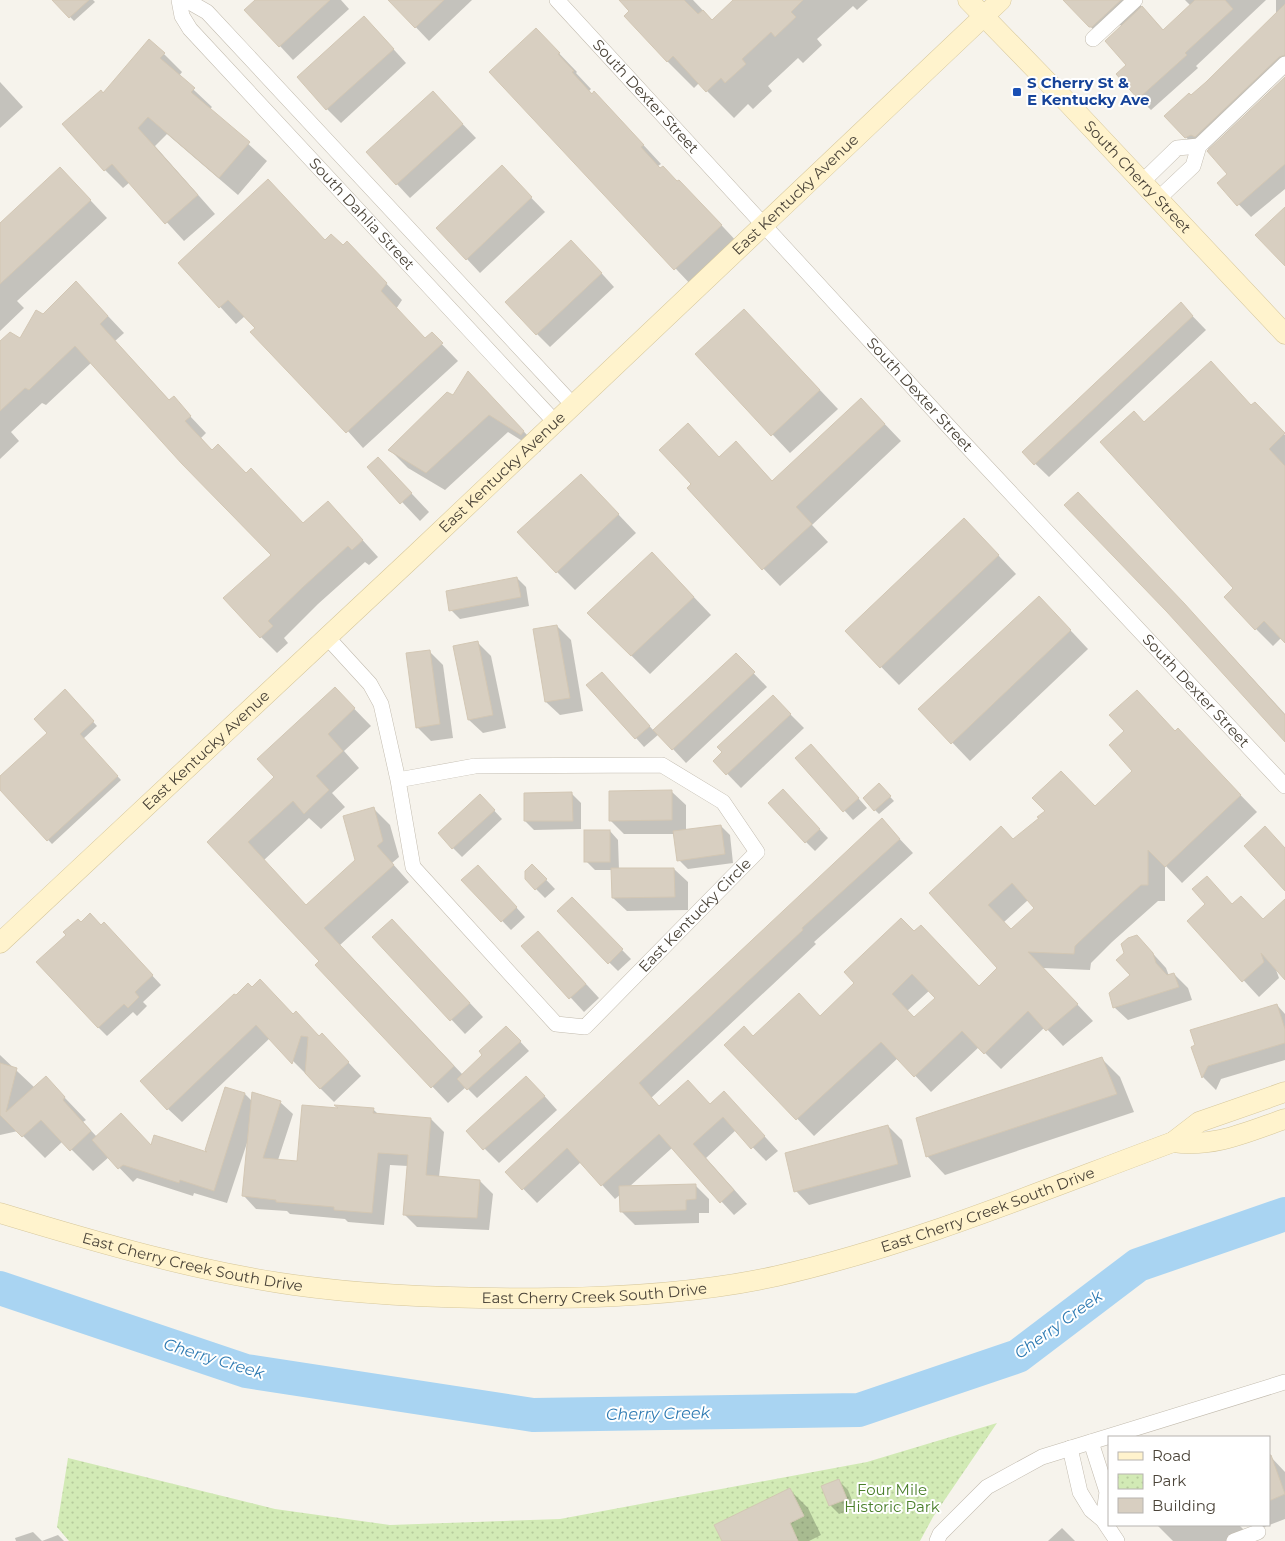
<svg xmlns="http://www.w3.org/2000/svg" width="1285" height="1541" font-family="Montserrat,sans-serif">
	<defs>
		<pattern id="park-dots" width="8" height="8" patternUnits="userSpaceOnUse" patternTransform="scale(1.25)"><rect width="8" height="8" fill="#d2eab5"/><path d="M2 2h.1M6 6h.1" fill="none" stroke="#b6ca9c" stroke-width="1.8" stroke-linecap="round"/></pattern>
	</defs>
	<rect width="100%" height="100%" fill="#f6f3ec"/>
	<polygon fill="url(#park-dots)" points="997,1423 933,1517 920,1541 69,1541 57,1527 68,1458 275,1509 390,1525 560,1519 867,1462"/>
	<g fill="#0003" fill-rule="evenodd">
		<polygon points="54,0 93,0 95,2 74,21"/>
		<polygon points="257,0 341,0 349,9 293,60 280,46"/>
		<polygon points="390,0 472,0 429,41"/>
		<polygon points="620,0 693,0 713,21 735,0 868,0 857,10 853,6 817,39 822,45 803,63 798,58 768,86 772,91 753,109 748,104 734,118 699,83 694,88 667,61"/>
		<polygon points="1071,0 1143,0 1140,3 1141,6 1164,31 1191,6 1185,0 1266,0 1196,66 1198,68 1151,110 1139,98 1128,65 1122,26 1120,25 1102,39 1090,26"/>
		<polygon points="1276,0 1285,0 1285,33 1276,23"/>
		<polygon points="378,32 406,63 341,123 327,109"/>
		<polygon points="1285,44 1285,75 1208,149 1204,147 1198,150 1166,116 1191,97"/>
		<polygon points="554,48 577,72 576,73 591,89 589,91 612,111 661,164 658,166 661,169 697,199 739,244 693,287 491,72"/>
		<polygon points="164,54 182,72 179,76 212,107 210,109 267,161 238,195 167,134 155,146 215,214 184,241 130,182 123,188 105,170 103,94"/>
		<polygon points="1285,79 1285,189 1251,217 1218,183 1228,174"/>
		<polygon points="0,82 23,107 0,128"/>
		<polygon points="433,93 476,138 410,198 368,153"/>
		<polygon points="515,181 545,212 480,273 467,259"/>
		<polygon points="77,186 107,218 17,301 24,308 0,331 0,225"/>
		<polygon points="325,242 343,246 363,259 402,300 396,309 426,340 432,334 458,361 363,448 245,316 236,324 180,263"/>
		<polygon points="585,255 614,287 550,347 537,334"/>
		<polygon points="76,282 124,333 115,341 170,401 173,398 206,433 201,438 212,451 246,474 304,524 328,502 378,557 369,565 365,562 318,604 284,638 288,643 277,653 261,637 272,555 92,362 46,405 42,403 11,432 19,441 0,459 0,343 20,340"/>
		<polygon points="1181,304 1206,330 1049,477 1023,452"/>
		<polygon points="744,310 838,409 790,453 697,354"/>
		<polygon points="486,391 541,450 540,452 508,432 445,490 408,468 390,450 454,397"/>
		<polygon points="861,399 901,441 812,525 828,542 780,586 688,489 693,484 688,425 720,458 753,460 773,482"/>
		<polygon points="1255,404 1285,435 1285,641 1282,637 1273,646 1256,629 1145,424 1252,406"/>
		<polygon points="369,467 396,477 429,512 420,521"/>
		<polygon points="599,494 636,533 575,590 557,572"/>
		<polygon points="982,538 1016,574 899,685 846,631"/>
		<polygon points="670,572 711,615 650,674 588,613"/>
		<polygon points="517,578 526,587 529,606 460,619 451,610"/>
		<polygon points="1057,616 1088,649 970,761 920,709"/>
		<polygon points="1198,619 1285,714 1285,739"/>
		<polygon points="557,626 571,640 583,711 560,715 546,702"/>
		<polygon points="477,642 491,656 506,728 483,733 469,720"/>
		<polygon points="429,651 443,665 453,738 431,741 417,727"/>
		<polygon points="736,655 767,687 686,763 659,734 644,747 636,738 610,683 654,731"/>
		<polygon points="335,689 371,726 344,751 359,768 332,793 345,807 321,829 309,818 264,860 306,906 357,860 373,808 390,825 399,857 392,863 409,882 340,945 463,1075 515,1036 529,1051 477,1098 466,1087 448,1103 317,965 320,961 209,842 276,777"/>
		<polygon points="65,691 97,726 83,739 121,780 52,844 0,789 0,777 48,733"/>
		<polygon points="786,710 804,728 741,788 715,761"/>
		<path d="M1175 732 1194 747 1257 812 1182 883 1165 865V901H1158L1112 942 1091 963 1090 970 1043 968 1093 1021 1063 1046 1045 1027 1001 1069 979 1047 931 1092 898 1058 814 1136 726 1045 821 1017 914 933 979 987 999 968 931 893 1014 840 1095 808ZM1028 900 1036 908 1011 930 1004 922ZM930 990 937 998 914 1019 907 1011Z"/>
		<polygon points="819,754 867,808 853,820 797,758"/>
		<polygon points="879,785 894,801 879,814 875,810"/>
		<polygon points="672,792 686,805 686,831 721,826 730,835 733,863 688,869 679,860 675,834 624,834 610,820"/>
		<polygon points="572,794 581,803 581,829 534,830 525,821"/>
		<polygon points="792,800 828,838 815,851 806,842"/>
		<polygon points="489,805 502,819 462,857 453,848"/>
		<polygon points="610,831 618,840 619,870 674,869 688,882 688,910 627,911 613,898 613,870 595,870 586,861"/>
		<polygon points="895,834 913,853 814,942 816,944 651,1098 660,1107 737,1106 778,1151 766,1161 736,1130 706,1158 747,1204 734,1215 672,1148 629,1187 695,1185 709,1199 709,1213 699,1213 699,1223 635,1225 621,1211 621,1194 615,1199 581,1162 537,1203 507,1172"/>
		<polygon points="532,865 555,889 545,898 526,879"/>
		<polygon points="487,875 525,917 511,930 463,880"/>
		<polygon points="572,899 631,959 618,971 558,912"/>
		<polygon points="1285,901 1285,978 1275,967 1279,978 1259,997 1189,921 1233,905 1263,921"/>
		<polygon points="81,924 102,926 113,933 161,985 143,1002 147,1006 137,1016 133,1012 107,1036 98,1027 67,935"/>
		<polygon points="405,934 483,1017 465,1034 374,937"/>
		<polygon points="1137,936 1166,968 1169,976 1174,974 1188,988 1192,1000 1128,1020 1114,1007 1131,975"/>
		<polygon points="523,946 551,946 599,998 584,1012"/>
		<polygon points="236,997 293,1015 335,1048 361,1076 334,1102 270,1038 182,1122 168,1109"/>
		<polygon points="1277,1005 1285,1014 1285,1060 1221,1079 1216,1090 1203,1077 1193,1047"/>
		<polygon points="0,1055 35,1088 46,1078 86,1120 83,1122 97,1137 151,1147 211,1154 226,1088 245,1094 252,1101 280,1102 293,1114 278,1160 298,1162 341,1110 373,1109 379,1115 431,1119 444,1132 439,1177 480,1181 493,1194 489,1230 417,1227 404,1214 408,1166 390,1165 384,1225 348,1222 345,1219 290,1214 287,1211 256,1209 244,1196 248,1140 227,1203 194,1193 193,1196 137,1178 133,1182 109,1157 93,1171 63,1141 45,1158 18,1131 0,1135"/>
		<polygon points="1102,1059 1120,1077 1134,1112 945,1175 927,1156"/>
		<polygon points="540,1091 557,1110 499,1163 467,1131"/>
		<polygon points="888,1126 902,1140 911,1177 809,1205 796,1191"/>
		<polygon points="1269,1455 1285,1472 1285,1519 1259,1529 1252,1525 1269,1525"/>
		<polygon points="839,1481 848,1490 855,1508 839,1514 830,1505"/>
		<polygon points="790,1490 808,1508 821,1535 809,1541 723,1541"/>
		<polygon points="1157,1525 1239,1525 1248,1534 1228,1541 1173,1541"/>
		<polygon points="1062,1528 1075,1541 1048,1541"/>
		<polygon points="33,1532 42,1541 16,1541 15,1538"/>
		<polygon points="58,1535 64,1541 42,1541"/>
	</g>
	<g fill="none" stroke-linecap="round" stroke-linejoin="round">
		<polyline stroke="#a9d4f2" stroke-width="34" points="0,1288 246,1371 533,1415 859,1410 1018,1356 1138,1265 1285,1214"/>
	</g>
	<g fill="#d8cfc1" stroke="#d3c7b4" fill-rule="evenodd">
		<polygon points="52,0 89,0 69,18"/>
		<polygon points="255,0 330,0 279,47 244,10"/>
		<polygon points="388,0 444,0 415,28"/>
		<polygon points="619,0 684,0 698,14 703,10 712,20 733,0 803,0 791,12 796,17 775,37 771,32 742,59 746,64 725,83 721,78 706,92 673,56 667,62 624,16 629,11"/>
		<polygon points="1063,0 1121,0 1092,27 1089,27"/>
		<polygon points="1195,0 1225,0 1233,9 1185,53 1187,55 1138,99 1116,74 1126,65 1105,41 1142,6 1163,30"/>
		<polygon points="1285,4 1285,55 1279,57 1195,137 1191,135 1185,138 1164,116 1189,93 1191,95 1206,82"/>
		<polygon points="364,16 394,49 326,110 297,77"/>
		<polygon points="536,28 560,53 558,54 574,71 572,72 592,94 594,91 644,145 641,147 660,168 663,166 677,181 679,180 722,225 674,270 489,72"/>
		<polygon points="149,39 165,53 160,58 195,88 191,92 250,142 219,178 148,117 138,128 198,195 165,224 112,164 104,171 62,124 101,90 103,93"/>
		<polygon points="1285,77 1285,164 1237,206 1217,183 1227,174 1207,151"/>
		<polygon points="433,91 463,124 396,185 366,152"/>
		<polygon points="502,165 532,197 466,260 436,228"/>
		<polygon points="60,167 91,200 0,284 0,223"/>
		<polygon points="268,179 325,240 331,234 343,245 347,241 387,283 381,291 425,338 432,332 443,343 346,433 250,332 255,328 228,300 219,308 178,263"/>
		<polygon points="1285,207 1285,266 1255,235"/>
		<polygon points="571,240 602,273 536,335 505,302"/>
		<polygon points="76,281 108,316 100,324 169,400 174,396 191,416 185,421 212,450 218,444 246,473 251,468 303,523 328,501 363,540 352,550 348,546 302,588 268,621 273,626 260,638 223,598 271,555 182,464 75,346 29,390 25,388 0,411 0,341 10,332 20,338 36,310 43,314"/>
		<polygon points="1181,302 1193,316 1034,465 1022,452"/>
		<polygon points="744,309 820,390 771,436 695,354"/>
		<polygon points="1211,361 1251,405 1255,402 1285,433 1269,449 1285,466 1285,643 1264,621 1255,630 1224,597 1233,588 1100,442 1134,411 1144,422"/>
		<polygon points="468,371 524,431 521,435 489,415 426,473 388,450 447,392 453,395"/>
		<polygon points="861,398 885,424 796,507 812,524 762,570 687,488 691,484 659,450 688,423 719,457 736,441 772,481"/>
		<polygon points="378,457 412,493 400,504 367,467"/>
		<polygon points="581,474 619,514 556,573 517,532"/>
		<polygon points="1078,492 1184,603 1285,715 1285,742 1167,612 1064,505"/>
		<polygon points="964,518 999,555 880,668 845,631"/>
		<polygon points="652,552 694,597 631,656 587,613"/>
		<polygon points="517,577 521,597 449,611 446,591"/>
		<polygon points="1039,596 1071,630 951,744 918,709"/>
		<polygon points="557,625 570,698 545,702 533,629"/>
		<polygon points="478,641 493,715 468,720 453,646"/>
		<polygon points="430,650 440,724 416,728 406,653"/>
		<polygon points="736,653 755,672 672,750 653,730"/>
		<polygon points="602,672 650,726 635,739 586,685"/>
		<polygon points="335,687 355,708 328,734 343,751 316,776 329,790 304,814 293,801 248,842 306,905 355,860 343,816 374,807 383,841 377,846 394,865 324,928 454,1066 431,1088 315,965 319,961 207,842 274,777 257,759"/>
		<polygon points="65,689 94,721 80,734 118,776 47,841 0,790 0,776 47,733 34,719"/>
		<path d="M1137 690 1175 731 1178 728 1241 795 1165 867 1148 850V885H1141L1096 926 1075 946 1074 954 1028 952 1078 1004 1046 1031 1028 1011 984 1054 962 1031 914 1077 881 1042 796 1120 724 1045 744 1026 753 1036 799 993 820 1016 854 983 844 972 901 918 914 931 921 925 979 986 997 968 929 893 1001 826 1013 839 1039 818 1037 817 1045 811 1032 798 1061 771 1095 806 1132 771 1109 745 1124 731 1109 715ZM1012 883 1034 908 1011 929 988 905ZM912 974 935 998 914 1017 892 994Z"/>
		<polygon points="773,695 791,714 726,775 713,761 722,752 717,747"/>
		<polygon points="811,744 859,798 843,812 795,758"/>
		<polygon points="879,783 891,796 874,811 863,798"/>
		<polygon points="783,789 820,829 805,843 768,803"/>
		<polygon points="672,790 672,820 609,821 609,791"/>
		<polygon points="572,792 573,821 524,821 524,793"/>
		<polygon points="480,794 495,810 452,849 438,833"/>
		<polygon points="882,818 900,839 802,928 803,930 639,1083 659,1106 688,1080 710,1104 724,1091 765,1136 751,1149 723,1117 693,1144 734,1190 720,1203 659,1134 601,1186 567,1148 522,1190 505,1172"/>
		<polygon points="721,825 725,854 677,861 673,831"/>
		<polygon points="1265,826 1285,848 1285,891 1244,846"/>
		<rect x="584" y="830" width="26" height="32"/>
		<polygon points="532,864 547,879 535,890 525,879 525,871"/>
		<polygon points="478,865 517,907 501,922 461,880"/>
		<polygon points="611,868 674,868 675,897 612,898"/>
		<polygon points="1207,876 1232,904 1241,896 1263,919 1285,899 1285,980 1261,953 1264,962 1242,982 1187,921 1205,904 1192,889"/>
		<polygon points="572,897 623,949 608,964 557,911"/>
		<polygon points="90,913 101,925 104,922 153,975 135,992 139,997 128,1008 124,1004 98,1028 36,962 66,935 63,932 78,919 81,922"/>
		<polygon points="392,919 470,1003 450,1021 372,937"/>
		<polygon points="538,931 586,984 569,999 521,946"/>
		<polygon points="1137,935 1153,953 1156,963 1167,975 1174,973 1179,987 1113,1008 1109,993 1130,975 1116,960 1124,953 1121,944 1128,938"/>
		<polygon points="260,979 293,1014 296,1011 319,1036 322,1033 349,1062 320,1089 305,1073 308,1037 301,1036 292,1064 256,1025 167,1110 140,1081 234,994 236,995 248,983 252,987"/>
		<polygon points="1277,1004 1285,1029 1285,1043 1208,1066 1202,1078 1191,1047 1195,1045 1190,1030"/>
		<polygon points="506,1026 521,1041 467,1090 457,1079 482,1055 479,1051"/>
		<polygon points="1102,1057 1117,1094 926,1157 916,1118"/>
		<polygon points="0,1063 17,1068 6,1112 46,1076 65,1097 63,1100 91,1131 70,1151 41,1120 22,1137 0,1115"/>
		<polygon points="526,1076 545,1096 483,1150 466,1131"/>
		<polygon points="225,1087 245,1093 214,1191 180,1180 179,1183 123,1165 118,1169 92,1140 121,1113 151,1145 154,1135 207,1152 205,1150"/>
		<polygon points="252,1092 281,1101 263,1158 297,1161 302,1105 338,1108 334,1105 374,1108 373,1113 431,1118 426,1175 480,1180 477,1218 403,1215 408,1155 378,1153 372,1213 334,1210 334,1207 276,1202 276,1200 242,1196"/>
		<polygon points="888,1125 898,1164 794,1192 785,1153"/>
		<polygon points="696,1184 696,1199 686,1200 686,1210 620,1212 619,1186"/>
		<polygon points="1269,1455 1271,1455 1285,1494 1269,1501"/>
		<polygon points="839,1479 847,1499 829,1506 821,1486"/>
		<polygon points="790,1488 804,1516 790,1523 798,1541 722,1541 714,1525"/>
	</g>
	<g fill="none" stroke-linecap="round" stroke-linejoin="round">
		<g stroke="#c2bbae" stroke-width="16">
			<g id="street">
				<path id="s1" d="M179 0 182 16 190 29 554 421"/>
				<polyline points="186,0 207,12 573,405"/>
				<path id="s2" d="M557 0 962 441 1285 786"/>
				<polyline points="1093,39 1135,0"/>
				<polyline points="1142,182 1177,148 1199,146"/>
				<polyline points="1158,199 1193,166 1199,146 1285,64"/>
				<path id="s3" d="M327 637 370 684 381 704 398 780 413 867 556 1024 585 1027 757 852 723 802 662 765 475 766 398 780"/>
				<polyline points="1091,1442 1107,1492 1103,1520"/>
				<polyline points="1070,1448 1080,1492 1091,1510 1103,1520 1117,1541"/>
				<polyline points="937,1541 940,1534 987,1487 1042,1457 1285,1382"/>
				<polyline points="1234,1541 1258,1532"/>
			</g>
		</g>
		<g stroke="#d6c79b" stroke-width="21">
			<g id="secondary">
				<path id="s4" d="M968 0 1068 103 1285 334"/>
				<path id="s5" d="M0 943 413 557 1001 0"/>
				<path d="M1173 1142C1214 1148 1247 1132 1285 1119"/>
				<path id="s6" d="M0 1213C96 1242 195 1271 294 1285 380 1297 468 1299 554 1298 628 1297 705 1292 777 1276 913 1245 1043 1190 1173 1142L1199 1122 1285 1092"/>
			</g>
		</g>
		<use href="#street" stroke="#fff" stroke-width="15"/>
		<use href="#secondary" stroke="#fff3cd" stroke-width="20"/>
	</g>
	<rect fill="#1a4fb4" stroke="#fff" stroke-width="2" x="1012" y="87" width="10" height="10" rx="2.5"/>
	<g text-anchor="middle" stroke-width="4" stroke-linejoin="round" paint-order="stroke">
		<g font-size="15" font-weight="bold" fill="#164399" stroke="#fff" text-anchor="start">
			<text x="1027" y="88">S Cherry St &amp;<tspan x="1027" dy="17">E Kentucky Ave</tspan></text>
		</g>
		<g font-size="15" fill="#4b4439" stroke="#fff">
			<text dy="5" stroke="none"><textPath href="#s2" startOffset="131">South Dexter Street</textPath></text>
			<text dy="5" stroke="none"><textPath href="#s4" startOffset="245">South Cherry Street</textPath></text>
			<text dy="5" stroke="none"><textPath href="#s5" startOffset="1092">East Kentucky Avenue</textPath></text>
			<text dy="5" stroke="none"><textPath href="#s1" startOffset="284">South Dahlia Street</textPath></text>
			<text dy="5" stroke="none"><textPath href="#s2" startOffset="536">South Dexter Street</textPath></text>
			<text dy="5" stroke="none"><textPath href="#s5" startOffset="688">East Kentucky Avenue</textPath></text>
			<text dy="5" stroke="none"><textPath href="#s2" startOffset="941">South Dexter Street</textPath></text>
			<text dy="5" stroke="none"><textPath href="#s5" startOffset="282">East Kentucky Avenue</textPath></text>
			<text dy="5" stroke="none"><textPath href="#s3" startOffset="651">East Kentucky Circle</textPath></text>
			<text dy="5" stroke="none"><textPath href="#s6" startOffset="1009">East Cherry Creek South Drive</textPath></text>
			<text dy="5" stroke="none"><textPath href="#s6" startOffset="199">East Cherry Creek South Drive</textPath></text>
			<text dy="5" stroke="none"><textPath href="#s6" startOffset="604">East Cherry Creek South Drive</textPath></text>
		</g>
		<g font-size="15" fill="#4a7f2a" stroke="#fff">
			<text x="892" y="1495">Four Mile<tspan x="892" dy="17">Historic Park</tspan></text>
		</g>
		<g font-size="16" font-style="italic" fill="#2e7ab2" stroke="#fff">
			<text transform="translate(1058 1324) rotate(-36)" y="6">Cherry Creek</text>
			<text transform="translate(214 1358) rotate(17)" y="6">Cherry Creek</text>
			<text transform="translate(658 1413) rotate(-1)" y="6">Cherry Creek</text>
		</g>
	</g>
	<rect x="1108" y="1436" width="162" height="90" fill="#ffffff" stroke="#b7b4b0"/>
	<rect x="1118" y="1452" width="25" height="8" fill="#fff3cd" stroke="#b7b4b0"/>
	<text x="1152" y="1461" font-size="15" fill="#4b4439">Road</text>
	<rect x="1118" y="1474" width="25" height="15" fill="url(#park-dots)" stroke="#b7b4b0"/>
	<text x="1152" y="1486" font-size="15" fill="#4b4439">Park</text>
	<rect x="1118" y="1498" width="25" height="15" fill="#d8cfc1" stroke="#b7b4b0"/>
	<text x="1152" y="1511" font-size="15" fill="#4b4439">Building</text>
</svg>
